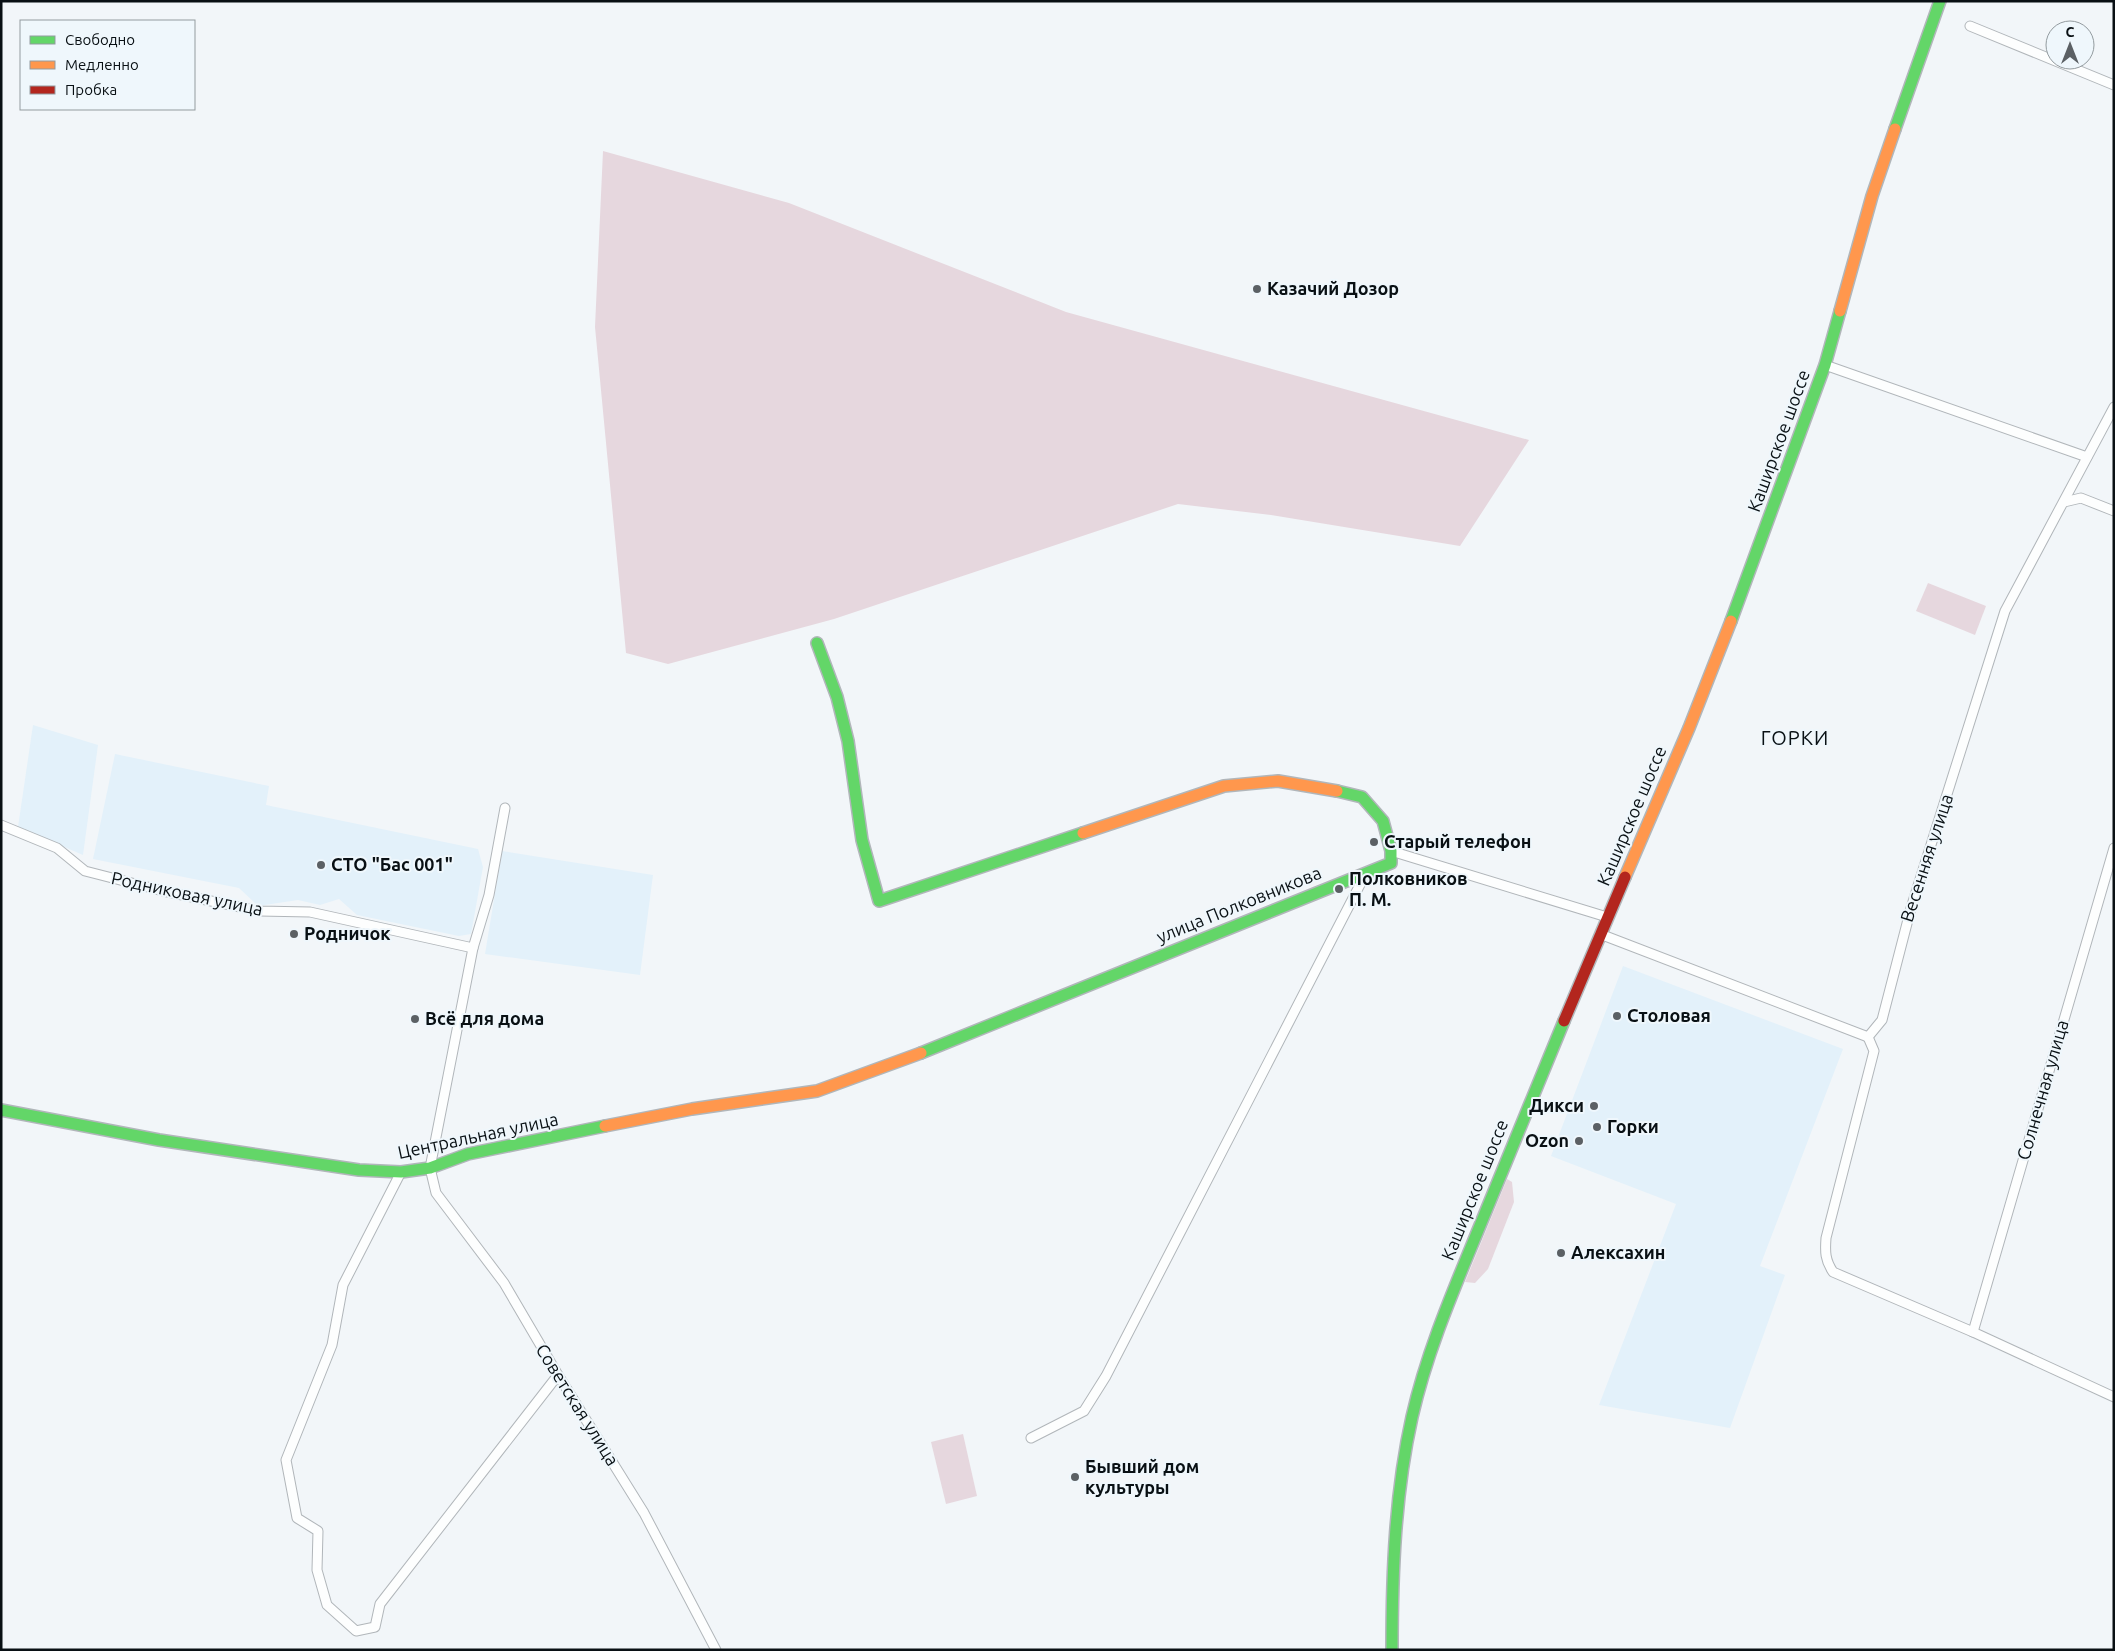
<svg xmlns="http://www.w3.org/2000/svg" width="2115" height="1651" font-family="Ubuntu,sans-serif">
	<rect width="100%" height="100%" fill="#f2f6f9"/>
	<g fill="#e3f1fa">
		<polygon points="33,725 98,745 83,855 18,827"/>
		<polygon points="115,754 269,786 266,805 478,849 483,867 471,934 459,936 357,915 339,899 320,905 298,900 258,906 239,888 93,859"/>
		<polygon points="502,851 653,875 640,975 485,954"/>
		<polygon points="1623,966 1843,1049 1760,1266 1785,1275 1730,1428 1599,1405 1676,1204 1551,1156"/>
	</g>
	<g fill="#e6d7de">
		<polygon points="603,151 789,203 1066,312 1529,440 1460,546 1271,515 1178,504 834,619 668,664 626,653 595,327"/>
		<polygon points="1928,583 1986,606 1975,635 1916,611"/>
		<polygon points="1507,1179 1512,1182 1514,1202 1488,1269 1475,1283 1465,1282"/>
		<polygon points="963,1434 977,1496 946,1504 931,1442"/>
	</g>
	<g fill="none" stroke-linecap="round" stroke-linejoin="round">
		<g stroke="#b1b6ba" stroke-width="11">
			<g id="street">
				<polyline points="1970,26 2114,85"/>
				<polyline points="1825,365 2087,457"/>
				<polyline points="2064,502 2081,498 2114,511"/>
				<polyline points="505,808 489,895 473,948 430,1168 436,1193 504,1283 558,1375 644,1513 716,1650"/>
				<polyline points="1,825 57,848 85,871 163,891 259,911 310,912 473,948"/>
				<polyline points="1391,851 1607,917"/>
				<polyline points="1600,934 1868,1037"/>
				<polyline points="1868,1037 1882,1020 1911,908 2005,611 2114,407"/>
				<path d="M1868 1037 1874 1051 1826 1238C1825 1252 1825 1260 1833 1272L1973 1332 2114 1397"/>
				<polyline points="401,1172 343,1285 332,1345 286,1460 297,1518 318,1531 317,1570 327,1605 356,1631 375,1627 380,1604 558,1375"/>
				<polyline points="1973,1332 2114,848"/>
				<polyline points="1031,1438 1084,1411 1106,1376 1366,873"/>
			</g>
		</g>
		<g stroke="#b1b6ba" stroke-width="14">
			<g id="fast">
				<polyline points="1895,129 1940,1"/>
				<polyline points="1731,621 1825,365 1840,311"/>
				<polyline points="817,643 837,697 848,741 862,840 879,901 1083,833"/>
				<polyline points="921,1053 1391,863 1391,851 1383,821 1362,797 1337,791"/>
				<polyline points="1,1110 159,1140 359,1170 401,1172 430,1168 468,1154 605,1126"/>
				<path d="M1392 1650C1392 1572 1395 1493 1412 1417 1427 1351 1454 1289 1479 1228 1508 1159 1536 1090 1564 1021"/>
			</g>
		</g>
		<g stroke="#b1b6ba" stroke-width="14">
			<g id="slow">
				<polyline points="1840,311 1872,196 1895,129"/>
				<polyline points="1083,833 1224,786 1278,781 1337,791"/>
				<polyline points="1625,877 1689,728 1731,621"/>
				<polyline points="605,1126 692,1109 817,1091 921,1053"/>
			</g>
		</g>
		<g stroke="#b1b6ba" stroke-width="14">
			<polyline id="jam" points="1564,1021 1625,877"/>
		</g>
		<use href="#street" stroke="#fdfefe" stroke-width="9"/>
		<use href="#fast" stroke="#63d668" stroke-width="11"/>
		<use href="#slow" stroke="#ff974d" stroke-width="11"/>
		<use href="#jam" stroke="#b3261e" stroke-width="11"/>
	</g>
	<g fill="#5b6064" stroke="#eff7fc" stroke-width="2">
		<circle cx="1257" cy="289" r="5"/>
		<circle cx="1374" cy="842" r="5"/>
		<circle cx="321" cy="865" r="5"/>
		<circle cx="1339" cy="889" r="5"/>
		<circle cx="294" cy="934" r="5"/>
		<circle cx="1617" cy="1016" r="5"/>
		<circle cx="415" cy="1019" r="5"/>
		<circle cx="1594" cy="1106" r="5"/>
		<circle cx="1597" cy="1127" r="5"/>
		<circle cx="1579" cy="1141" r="5"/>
		<circle cx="1561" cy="1253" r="5"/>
		<circle cx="1075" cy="1477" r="5"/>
	</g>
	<g text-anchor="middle" stroke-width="4" stroke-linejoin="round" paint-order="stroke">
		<g font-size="18" font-weight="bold" fill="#091014" stroke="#eff7fc" text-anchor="start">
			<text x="1267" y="295">Казачий Дозор</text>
			<text x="1384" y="848">Старый телефон</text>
			<text x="331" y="871">СТО "Бас 001"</text>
			<text x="1349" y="885">Полковников<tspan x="1349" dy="21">П. М.</tspan></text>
			<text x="304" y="940">Родничок</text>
			<text x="1627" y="1022">Столовая</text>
			<text x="425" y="1025">Всё для дома</text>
			<text x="1584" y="1112" text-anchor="end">Дикси</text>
			<text x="1607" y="1133">Горки</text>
			<text x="1569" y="1147" text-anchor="end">Ozon</text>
			<text x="1571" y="1259">Алексахин</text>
			<text x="1085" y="1473">Бывший дом<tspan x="1085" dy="21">культуры</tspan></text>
		</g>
		<g font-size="18" fill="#091014" stroke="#eff7fc">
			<text transform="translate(1779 441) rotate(-70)" y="6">Каширское шоссе</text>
			<text transform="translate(1632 816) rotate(-67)" y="6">Каширское шоссе</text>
			<text transform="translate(1927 858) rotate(-72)" y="6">Весенняя улица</text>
			<text transform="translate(187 894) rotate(12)" y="6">Родниковая улица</text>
			<text transform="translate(1239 905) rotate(-22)" y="6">улица Полковникова</text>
			<text transform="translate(2043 1090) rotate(-74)" y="6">Солнечная улица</text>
			<text transform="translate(478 1136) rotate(-12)" y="6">Центральная улица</text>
			<text transform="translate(1475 1190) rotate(-68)" y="6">Каширское шоссе</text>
			<text transform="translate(577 1405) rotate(58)" y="6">Советская улица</text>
		</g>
		<g font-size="20" letter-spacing="1" fill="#091014" stroke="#eff7fc">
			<text x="1795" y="745">ГОРКИ</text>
		</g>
	</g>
	<rect width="2115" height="1651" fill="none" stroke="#091014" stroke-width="5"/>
	<rect x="20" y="20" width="175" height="90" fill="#eff7fc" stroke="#939b9f"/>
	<rect x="30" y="36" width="25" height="8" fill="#63d668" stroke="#939b9f"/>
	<text x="65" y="45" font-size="15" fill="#091014">Свободно</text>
	<rect x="30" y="61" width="25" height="8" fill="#ff974d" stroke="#939b9f"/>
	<text x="65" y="70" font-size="15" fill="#091014">Медленно</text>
	<rect x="30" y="86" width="25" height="8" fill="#b3261e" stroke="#939b9f"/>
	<text x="65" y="95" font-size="15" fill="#091014">Пробка</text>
	<g transform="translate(2070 45)"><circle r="24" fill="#eff7fc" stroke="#939b9f"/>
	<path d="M0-4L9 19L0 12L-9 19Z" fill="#5b6064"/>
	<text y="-8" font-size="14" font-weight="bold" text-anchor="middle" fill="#091014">С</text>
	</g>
</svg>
